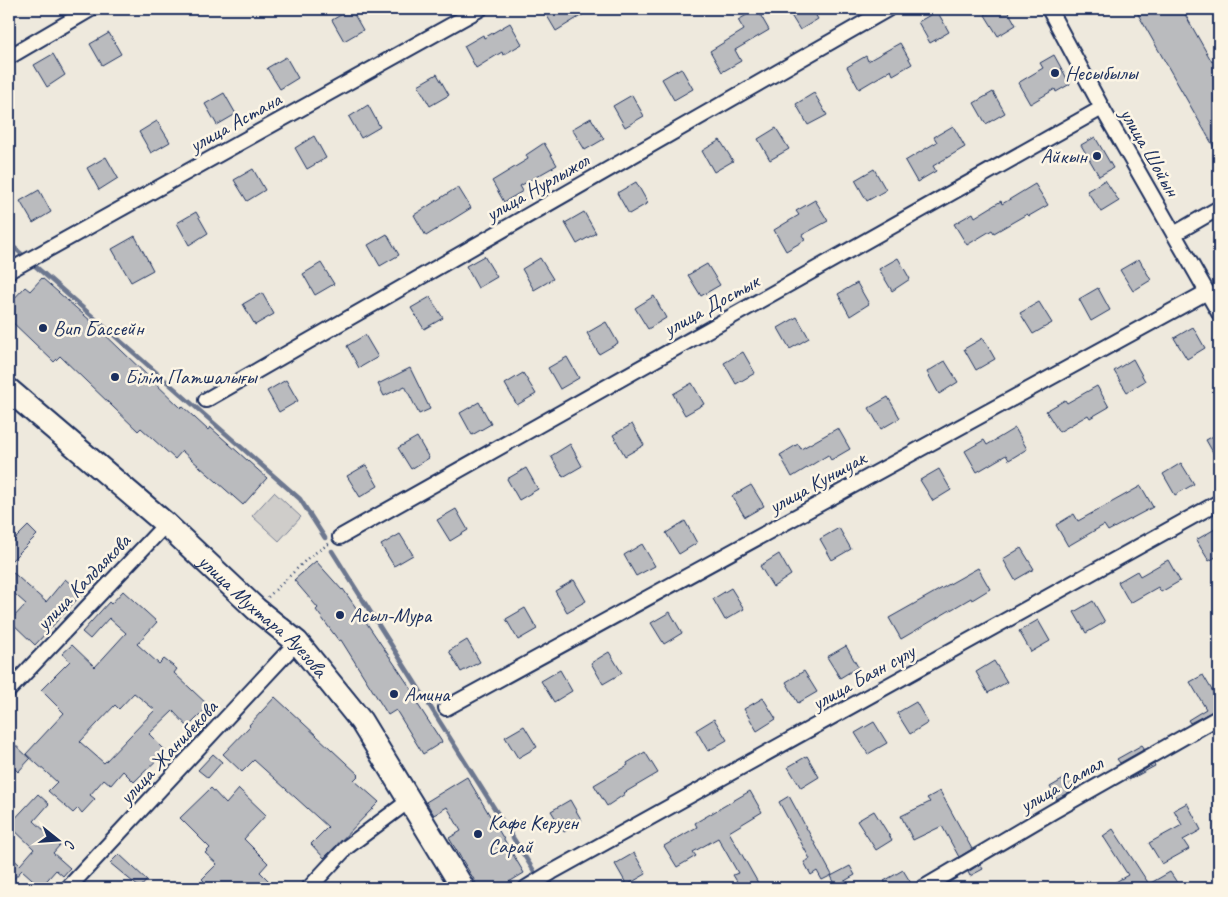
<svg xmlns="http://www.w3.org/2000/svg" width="1228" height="897" font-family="Caveat,sans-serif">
	<rect width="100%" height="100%" fill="#eee9dd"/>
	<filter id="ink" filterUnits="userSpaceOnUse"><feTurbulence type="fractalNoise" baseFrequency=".02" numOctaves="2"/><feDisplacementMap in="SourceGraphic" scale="10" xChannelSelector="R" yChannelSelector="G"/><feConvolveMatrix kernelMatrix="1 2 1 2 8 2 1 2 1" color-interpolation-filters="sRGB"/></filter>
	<g filter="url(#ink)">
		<polygon fill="#cfcdca" stroke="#757e94" points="274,492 301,517 279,541 252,516"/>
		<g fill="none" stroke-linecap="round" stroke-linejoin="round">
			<g stroke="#6c778f" stroke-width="4.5">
				<polyline points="9,243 300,499 325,538"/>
				<polyline points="332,551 534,871"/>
			</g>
		</g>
		<g fill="#babbbe" stroke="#1b2f5e" fill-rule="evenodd">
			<polygon points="351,9 363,30 344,41 332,20"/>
			<polygon points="543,9 592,9 556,31"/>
			<polygon points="757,9 769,30 735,50 741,61 722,72 710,51 744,30 738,20"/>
			<polygon points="787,9 812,9 818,19 800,30"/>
			<polygon points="995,9 1007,9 1016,25 998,36 985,15"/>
			<polygon points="1135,9 1182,9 1212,62 1219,58 1219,156"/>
			<polygon points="937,11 949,32 930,43 918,22"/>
			<polygon points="510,23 522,44 503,55 502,52 476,68 464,46 483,35 484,38"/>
			<polygon points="109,33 121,54 102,65 90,44"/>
			<polygon points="900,43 912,64 893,75 891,70 859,89 847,67 866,56 868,61"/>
			<polygon points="53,54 65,75 47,87 34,65"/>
			<polygon points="1054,55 1070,84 1056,92 1055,89 1030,104 1018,83 1043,68 1040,63"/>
			<polygon points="286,57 298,78 280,89 267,68"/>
			<polygon points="681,68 693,89 674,100 662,79"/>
			<polygon points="437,74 449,95 430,106 418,85"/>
			<polygon points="993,92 1005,113 986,124 974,103"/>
			<polygon points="224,93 236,114 217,125 205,104"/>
			<polygon points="814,93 827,115 808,125 796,104"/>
			<polygon points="632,95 644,116 625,127 613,106"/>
			<polygon points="368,105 380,127 361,138 349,117"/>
			<polygon points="591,118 604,139 585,150 572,129"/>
			<polygon points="157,121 170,142 151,153 139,132"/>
			<polygon points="953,126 965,147 933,166 936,171 917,182 905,161 937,142 934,137"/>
			<polygon points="776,128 789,149 770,160 758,139"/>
			<polygon points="314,136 326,158 307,169 295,148"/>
			<polygon points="1095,137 1113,168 1099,176 1081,145"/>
			<polygon points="720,140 733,161 714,172 702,151"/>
			<polygon points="544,143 557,165 520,186 523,191 504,202 492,181 528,159 526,155"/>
			<polygon points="106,157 118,178 99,190 87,168"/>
			<polygon points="253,169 265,190 247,201 234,180"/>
			<polygon points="874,169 886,190 867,201 855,180"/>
			<polygon points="1105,180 1119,201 1101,212 1087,191"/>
			<polygon points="636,182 648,203 629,214 617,193"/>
			<polygon points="1035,184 1048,205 1029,216 1027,214 994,233 992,230 967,245 954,224 973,213 975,217 1001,201 1002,204"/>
			<polygon points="458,187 471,208 426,236 414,215"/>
			<polygon points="39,190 51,212 33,223 20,201"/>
			<polygon points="815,200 828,221 802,235 805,240 786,251 774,230 799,215 796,211"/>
			<polygon points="196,212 208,233 189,245 177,223"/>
			<polygon points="584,212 596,233 577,244 565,223"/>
			<polygon points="387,234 399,255 380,266 368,245"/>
			<polygon points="135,236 153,270 131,282 112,249"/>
			<polygon points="484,256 497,277 478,288 466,266"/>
			<polygon points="540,258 553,279 534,290 522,269"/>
			<polygon points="898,258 910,279 892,291 879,269"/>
			<polygon points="1139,259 1151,280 1133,291 1120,270"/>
			<polygon points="321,263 334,284 315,295 303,274"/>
			<polygon points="707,264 720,285 701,296 688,275"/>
			<polygon points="42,278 92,322 181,408 182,406 208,430 210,427 267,478 243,505 182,451 175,459 141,428 138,431 60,356 54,362 9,319 9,304 25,287 30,291"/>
			<polygon points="857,283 869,304 850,316 838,294"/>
			<polygon points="1098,288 1110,310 1091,321 1079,299"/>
			<polygon points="262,293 274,314 255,325 243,304"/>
			<polygon points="654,296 666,318 648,329 635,308"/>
			<polygon points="430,297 443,318 424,329 411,308"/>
			<polygon points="1039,302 1052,323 1033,334 1020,313"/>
			<polygon points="797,317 809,338 790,349 778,328"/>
			<polygon points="606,322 618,343 599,354 587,333"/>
			<polygon points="1193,327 1205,348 1187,359 1174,338"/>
			<polygon points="365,335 378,357 359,368 347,346"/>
			<polygon points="983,338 995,359 976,370 964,349"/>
			<polygon points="743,352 755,373 736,384 724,363"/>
			<polygon points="567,357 579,378 560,389 548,368"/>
			<polygon points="1133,359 1145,381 1127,392 1114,371"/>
			<polygon points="945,361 958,382 939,394 927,372"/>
			<polygon points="410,368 430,409 419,414 405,386 384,396 378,384"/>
			<polygon points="523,373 536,394 517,405 505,384"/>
			<polygon points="286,380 298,401 279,412 267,391"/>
			<polygon points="692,383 704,404 685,415 673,394"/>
			<polygon points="1097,386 1109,407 1090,418 1088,415 1059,432 1046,411 1065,400 1067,403"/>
			<polygon points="888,397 900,418 881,429 869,408"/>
			<polygon points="479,402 491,424 472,435 460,413"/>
			<polygon points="632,424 644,445 625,456 613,435"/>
			<polygon points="838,428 850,449 831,460 828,455 792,477 780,455 798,444 801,449"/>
			<polygon points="1015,428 1027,449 1009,460 1006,455 977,472 965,451 984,440 987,445"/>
			<polygon points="1219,433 1219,463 1206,440"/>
			<polygon points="417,437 429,458 411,469 398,448"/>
			<polygon points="570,444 582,466 563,477 551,456"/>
			<polygon points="1181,463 1194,484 1175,495 1163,474"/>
			<polygon points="366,465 378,486 360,497 347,476"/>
			<polygon points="526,468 538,489 519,500 507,479"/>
			<polygon points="939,469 951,490 933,501 920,480"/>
			<polygon points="751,485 764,506 745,517 732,496"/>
			<polygon points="1141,486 1153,507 1108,531 1104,525 1068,546 1056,525 1074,514 1078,521"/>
			<polygon points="456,509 468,530 450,541 437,520"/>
			<polygon points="685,521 697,543 679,554 666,533"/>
			<polygon points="28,526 37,535 9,563 9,545"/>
			<polygon points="839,528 851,549 832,560 820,539"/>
			<polygon points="1215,529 1219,536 1219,555 1209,561 1196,540"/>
			<polygon points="400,534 413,555 394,566 381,545"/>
			<polygon points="642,544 655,566 636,576 624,555"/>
			<polygon points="1021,548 1034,569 1015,580 1003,559"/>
			<polygon points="779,554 791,575 773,587 760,566"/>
			<polygon points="1168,560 1180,581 1161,592 1158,587 1130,603 1118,582 1137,571 1140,576"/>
			<polygon points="316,561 342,590 343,589 368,625 416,696 413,697 442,742 423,754 396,710 388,715 341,640 339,641 316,610 318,608 294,580"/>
			<polygon points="978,568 990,589 972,600 971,598 901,639 889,618"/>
			<polygon points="9,569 46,602 65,579 82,594 35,645 10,621 26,604 9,589"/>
			<polygon points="574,580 586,601 567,612 555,591"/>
			<polygon points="731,588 744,609 725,620 713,599"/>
			<path d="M123 591 157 622 137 644 159 664 164 659 177 669 174 673 209 706 188 727 173 711 149 734 166 751 134 782 123 771 111 785 104 779 90 795 95 799 82 813 78 808 73 813 48 791 57 782 26 754 64 713 41 690 70 661 62 654 72 645 95 667 126 633 109 618 90 639 82 632 109 602 111 604ZM134 693 155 710 104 763 80 742 115 705 119 709Z"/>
			<polygon points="1093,601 1105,622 1086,633 1074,612"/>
			<polygon points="525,608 537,629 518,640 506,619"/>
			<polygon points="670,612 682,633 664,644 651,623"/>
			<polygon points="1038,620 1050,641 1031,652 1019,631"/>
			<polygon points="467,640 480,662 461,672 449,651"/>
			<polygon points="846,646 858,667 840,678 827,657"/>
			<polygon points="609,652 622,673 603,684 591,663"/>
			<polygon points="994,661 1007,682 988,693 976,672"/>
			<polygon points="560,670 572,691 554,702 541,681"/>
			<polygon points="804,671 817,692 798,703 786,682"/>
			<polygon points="1203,675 1219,702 1219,708 1190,723 1188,720 1206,709 1190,682"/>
			<polygon points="275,697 359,775 354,780 379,802 324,858 311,844 328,827 254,760 242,772 223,754 250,726 249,725"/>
			<polygon points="763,698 776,719 757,731 744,709"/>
			<polygon points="916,702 928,723 910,734 897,713"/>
			<polygon points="714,719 727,740 708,751 696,730"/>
			<polygon points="874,722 887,743 868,754 855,733"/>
			<polygon points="524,726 537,747 518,758 505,737"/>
			<polygon points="9,739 30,759 18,772 9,763"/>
			<polygon points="1142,745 1145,749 1120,763 1117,759"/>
			<polygon points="645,752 658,773 624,793 625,794 607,806 594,785 628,765 627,763"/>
			<polygon points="213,754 222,762 208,778 198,770"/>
			<polygon points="807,756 819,777 801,788 788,767"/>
			<polygon points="1154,764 1155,766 1129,780 1129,779"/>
			<polygon points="1069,776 1076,788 1057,799 1050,787"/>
			<polygon points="467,777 524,873 499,888 479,888 449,838 461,831 447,807 434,815 426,802"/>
			<polygon points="211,788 226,804 239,789 266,815 244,839 268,863 260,872 276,888 197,888 204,881 202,879 217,864 205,853 210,848 180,818"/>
			<polygon points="750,791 762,812 729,832 761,888 741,888 733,875 738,873 718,838 693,852 696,856 677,867 664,846 697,827 695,823"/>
			<polygon points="940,791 972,849 959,857 942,826 913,840 901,816 930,802 927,798"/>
			<polygon points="38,794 49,804 34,821 60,845 53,853 70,868 63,876 56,870 41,887 22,870 9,884 9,855 20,865 34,849 9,825"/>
			<polygon points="789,796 832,875 822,880 817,871 811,875 804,862 810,859 779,802"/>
			<polygon points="570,800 582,821 564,832 551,811"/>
			<polygon points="1187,803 1201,830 1183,840 1189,849 1162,864 1149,843 1182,825 1174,810"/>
			<polygon points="874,811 892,840 876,850 857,821"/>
			<polygon points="1113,829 1149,884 1170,872 1178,884 1171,888 1105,888 1128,875 1103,836"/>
			<polygon points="634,853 646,874 627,885 615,864"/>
			<polygon points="119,854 147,880 140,888 110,863"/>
			<polygon points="980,864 983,869 970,876 968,872"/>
			<polygon points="850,866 855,875 836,886 831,876"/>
			<polygon points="903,870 914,888 889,888 884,881"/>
		</g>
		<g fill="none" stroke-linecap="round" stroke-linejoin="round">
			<g stroke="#1b2f5e" stroke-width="18">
				<g id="street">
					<polyline points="1049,9 1102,108 1219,313"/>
					<polyline points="9,57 91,9"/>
					<polyline points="1174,234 1219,208"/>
					<polyline points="9,271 480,9"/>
					<polyline points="206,400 888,9"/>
					<polyline points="340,537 1102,108"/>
					<polyline points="9,690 166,524"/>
					<polyline points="446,708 1207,292"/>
					<polyline points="68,888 297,642"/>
					<polyline points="309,888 347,847 410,800"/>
					<polyline points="526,888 552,872 1219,502"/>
					<polyline points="923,888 1052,812 1219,717"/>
				</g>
			</g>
			<g stroke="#1b2f5e" stroke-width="26">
				<g id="primary">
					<path id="s1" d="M9 390 166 524 256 609 297 642 361 721 463 888"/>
				</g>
			</g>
			<polyline stroke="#1b2f5e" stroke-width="2.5" stroke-dasharray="1 4" stroke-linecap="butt" points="268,597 309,557 330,543"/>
			<use href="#street" stroke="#fcf5e5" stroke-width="14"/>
			<use href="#primary" stroke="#fcf5e5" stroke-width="22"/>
		</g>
	</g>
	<g fill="#1b2f5e" stroke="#fcf5e5" stroke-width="2">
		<circle cx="1055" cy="73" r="5"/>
		<circle cx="1097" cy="156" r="5"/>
		<circle cx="43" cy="328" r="5"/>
		<circle cx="115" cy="377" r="5"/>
		<circle cx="340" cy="615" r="5"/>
		<circle cx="394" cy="694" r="5"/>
		<circle cx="478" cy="834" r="5"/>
	</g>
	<g text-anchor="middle" stroke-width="5" stroke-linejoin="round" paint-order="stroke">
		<g font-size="21" fill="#1b2f5e" stroke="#fcf5e5" text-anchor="start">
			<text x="1065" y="80">Несыбылы</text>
			<text x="1087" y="163" text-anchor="end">Айкын</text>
			<text x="53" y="335">Вип Бассейн</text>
			<text x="125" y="384">Білім Патшалығы</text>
			<text x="350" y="622">Асыл-Мура</text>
			<text x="404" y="701">Амина</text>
			<text x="488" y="829">Кафе Керуен<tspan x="488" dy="24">Сарай</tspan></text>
		</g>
		<g font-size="21" fill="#1b2f5e" stroke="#fcf5e5">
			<text transform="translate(235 122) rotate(-29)" y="7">улица Астана</text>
			<text transform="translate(1150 152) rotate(60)" y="7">улица Шойын</text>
			<text transform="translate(537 187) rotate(-30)" y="7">улица Нурлыжол</text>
			<text transform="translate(711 305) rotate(-29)" y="7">улица Достык</text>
			<text transform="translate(817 482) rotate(-29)" y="7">улица Куншуак</text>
			<text transform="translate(83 582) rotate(-46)" y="7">улица Калдаякова</text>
			<text dy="7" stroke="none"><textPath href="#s1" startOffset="340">улица Мухтара Ауезова</textPath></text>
			<text transform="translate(863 677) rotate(-29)" y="7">улица Баян сулу</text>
			<text transform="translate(168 752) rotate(-47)" y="7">улица Жанибекова</text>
			<text transform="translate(1061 784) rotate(-30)" y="7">улица Самал</text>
		</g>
	</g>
	<rect width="1228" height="897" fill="none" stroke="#fcf5e5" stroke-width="30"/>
	<rect x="15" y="15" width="1198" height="867" fill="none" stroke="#1b2f5e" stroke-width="2" filter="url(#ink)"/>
	<g transform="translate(58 840) rotate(107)" stroke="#fcf5e5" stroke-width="4" paint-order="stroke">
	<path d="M0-4L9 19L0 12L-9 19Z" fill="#1b2f5e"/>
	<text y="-8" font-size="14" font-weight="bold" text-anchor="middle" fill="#1b2f5e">С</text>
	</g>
</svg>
